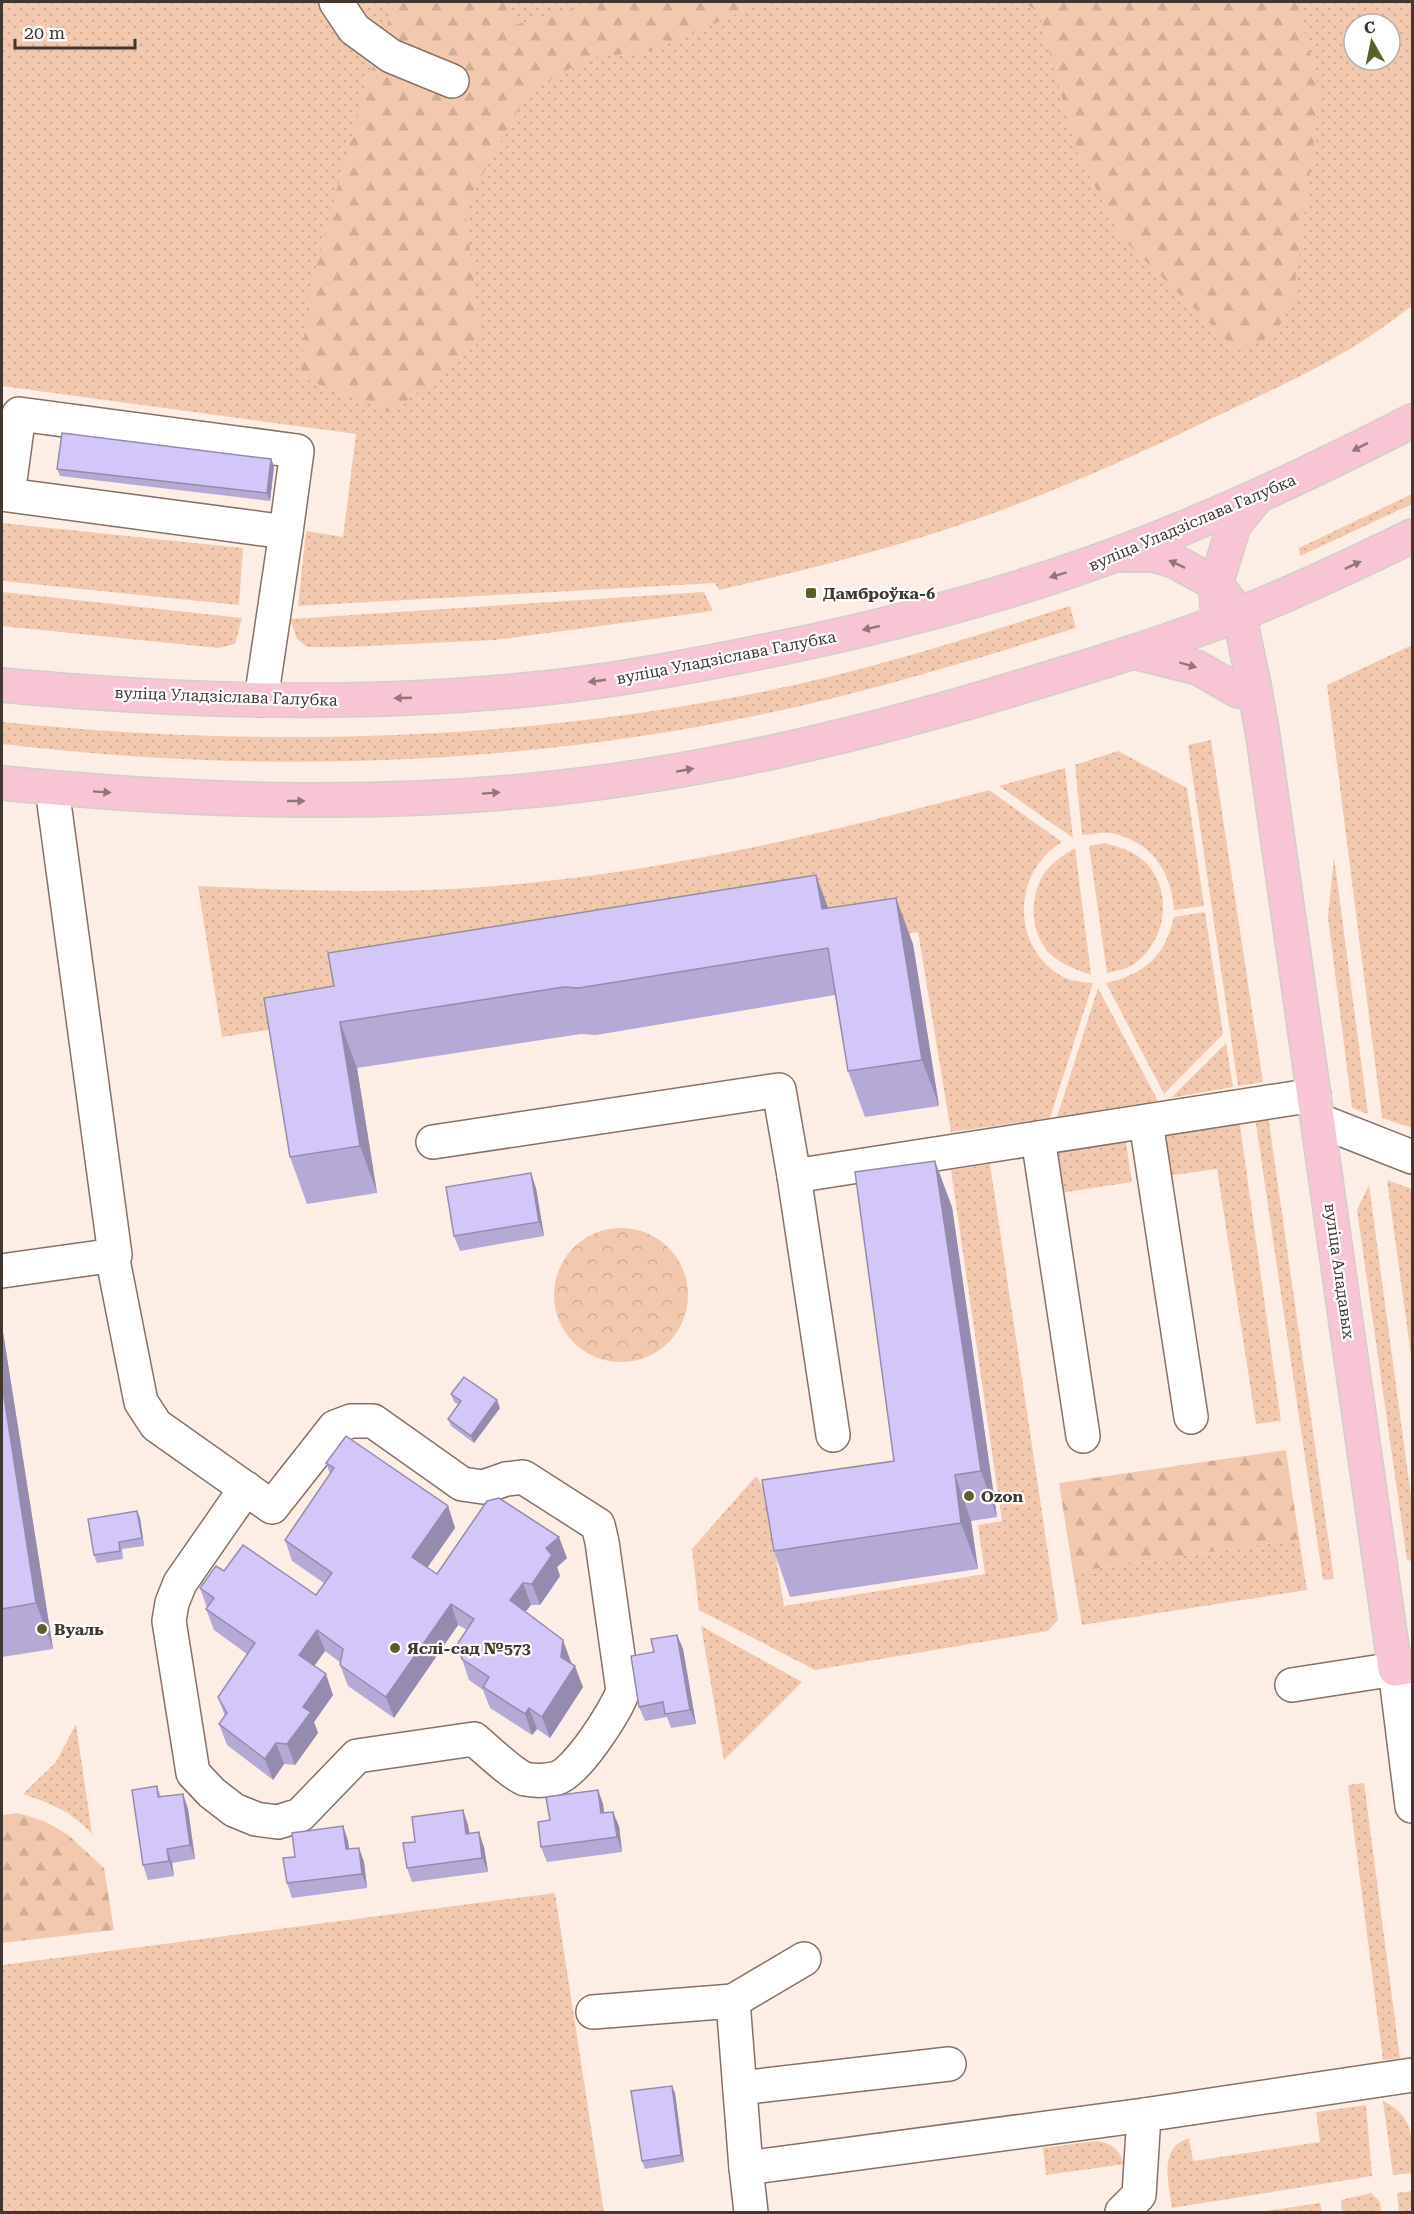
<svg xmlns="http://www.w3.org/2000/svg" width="1414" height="2214" font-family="'Roboto Serif',serif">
	<defs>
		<pattern id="grass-dots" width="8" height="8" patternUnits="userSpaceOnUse" patternTransform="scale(1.5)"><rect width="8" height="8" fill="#f2c9ae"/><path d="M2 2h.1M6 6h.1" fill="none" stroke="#d1ad96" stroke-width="1.8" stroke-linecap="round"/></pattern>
		<pattern id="forest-firs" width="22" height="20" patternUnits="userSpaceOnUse" patternTransform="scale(1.5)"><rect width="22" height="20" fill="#f2c9ae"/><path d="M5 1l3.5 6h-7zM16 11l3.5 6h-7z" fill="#d1ad96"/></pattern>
		<pattern id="park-crowns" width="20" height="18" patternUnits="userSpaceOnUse" patternTransform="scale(1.5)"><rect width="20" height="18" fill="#f2c9ae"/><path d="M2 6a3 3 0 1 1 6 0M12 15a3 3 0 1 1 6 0" fill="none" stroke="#d1ad96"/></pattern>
	</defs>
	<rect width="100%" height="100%" fill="#fceee5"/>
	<g fill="url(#grass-dots)" fill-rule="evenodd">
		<path d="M2 2H1412V306C1393 320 1373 335 1353 347 1309 374 1261 395 1215 417 1135 456 1053 493 968 522 887 550 803 571 719 590L715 583 298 606 306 531 343 537 356 434 2 386ZM1354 24H1390V60H1354Z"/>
		<polygon points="1412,494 1412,504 1300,556 1299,548"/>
		<polygon points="2,523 243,548 239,605 2,581"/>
		<polygon points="2,592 242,618 235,644 218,648 2,626"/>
		<polygon points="704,592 713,611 495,640 346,647 307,647 297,639 290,619"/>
		<path d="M1070 606 1076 628C970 661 863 694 754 716 506 767 253 774 2 744V722C257 748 514 742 766 691 869 670 969 638 1070 606Z"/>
		<polygon points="1412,645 1412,1128 1382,1118 1327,685"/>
		<polygon points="1211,740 1263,1082 1238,1086 1188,745"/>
		<path d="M1118 751 1187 788 1204 906 1174 910C1172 872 1151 841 1111 833 1102 832 1091 835 1082 835L1075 765Z"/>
		<polygon points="1065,768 1073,838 999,786"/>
		<path d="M989 790 1062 842C1014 871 1010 942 1058 974 1068 981 1081 982 1093 983L1050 1118 951 1132 918 932 222 1037 198 886C283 890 368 893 453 889 635 879 813 837 989 790Z"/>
		<path d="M1105 843C1118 847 1132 850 1143 860 1173 887 1168 937 1137 962 1128 969 1117 971 1107 973L1089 846Z"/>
		<path d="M1075 848 1091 975C1077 970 1061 964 1050 954 1030 934 1029 899 1043 875 1051 863 1063 855 1075 848Z"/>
		<polygon points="1334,857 1368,1114 1352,1108 1328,917"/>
		<path d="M1205 912 1223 1034 1164 1094 1106 983C1145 974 1165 956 1174 917Z"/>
		<polygon points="1098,988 1158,1101 1057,1117"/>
		<polygon points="1226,1043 1233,1087 1171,1098"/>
		<polygon points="1267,1108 1334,1579 1323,1580 1254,1110"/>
		<polygon points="1239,1118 1281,1421 1256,1424 1217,1169 1166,1176 1159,1130"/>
		<polygon points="1125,1136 1132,1182 1054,1194 1048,1148"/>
		<polygon points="990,1164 1058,1620 1048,1631 815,1670 699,1610 692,1549 756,1476 765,1490 784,1606 985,1574 978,1525 1002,1521 951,1170"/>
		<polygon points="1387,1180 1412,1189 1412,1363"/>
		<polygon points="1369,1185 1412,1504 1412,1561 1407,1560 1357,1210"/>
		<polygon points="1299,1539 1307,1590 1082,1625 1073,1572"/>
		<polygon points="701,1626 802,1682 724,1760"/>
		<path d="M76 1724 92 1834C71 1811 52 1804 23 1794L56 1762Z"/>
		<polygon points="1364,1783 1400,2058 1383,2060 1348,1785"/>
		<polygon points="555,1893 604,2212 2,2212 2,1965"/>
		<path d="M1383 2101C1414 2115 1413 2139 1412 2173L1393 2175Z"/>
		<path d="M1366 2105 1372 2176 1172 2208C1170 2189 1161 2161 1176 2145 1179 2142 1185 2140 1189 2138L1193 2161 1320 2142 1316 2112Z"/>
		<path d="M1097 2141C1113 2143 1118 2150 1125 2164L1046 2175 1043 2148Z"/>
		<polygon points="1412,2191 1412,2212 1399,2212 1397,2193"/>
		<polygon points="1371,2193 1380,2202 1381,2212 1342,2212 1341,2200"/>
		<polygon points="1320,2203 1322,2212 1259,2212"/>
	</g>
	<g fill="url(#forest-firs)">
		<polygon points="395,2 510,2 515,25 598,2 765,2 649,51 589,58 528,92 465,207 481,341 392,413 300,377 309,292 361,101"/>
		<polygon points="1024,2 1298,2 1320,94 1293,303 1274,335 1236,349 1121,237 1076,150 1039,13"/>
		<polygon points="1286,1450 1299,1539 1073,1572 1059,1483"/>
		<polygon points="18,1813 44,1821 67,1834 104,1868 114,1930 2,1943 2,1815"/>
	</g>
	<circle fill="url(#park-crowns)" cx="621" cy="1295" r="67"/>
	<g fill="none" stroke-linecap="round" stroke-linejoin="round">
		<g stroke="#867265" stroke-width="36">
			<g id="minor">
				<polyline points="336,2 354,29 391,56 452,81"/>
				<polygon points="19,414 297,451 286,532 8,495"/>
				<polyline points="261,700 286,532"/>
				<polyline points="1318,1120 1412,1157"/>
				<polyline points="1146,1122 1191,1417"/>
				<polyline points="1038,1138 1083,1436"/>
				<polyline points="433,1142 779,1090 794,1176 1314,1095"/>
				<polyline points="794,1176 833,1435"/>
				<path d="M112 1255 141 1402 156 1425 272 1507 335 1427 351 1421H373L462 1484 483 1487 506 1479 523 1477 598 1525 602 1542 623 1691C616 1711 577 1772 557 1778 548 1781 534 1781 525 1779 513 1775 485 1748 474 1739L357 1756 300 1815 278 1822 256 1819 234 1810 212 1793 193 1773 169 1621 172 1603 180 1583 246 1488"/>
				<polyline points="2,1271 115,1255 52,788"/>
				<polyline points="1292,1685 1395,1669 1412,1806"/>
				<polyline points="733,2001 804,1959"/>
				<polyline points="593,2012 733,2001 746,2168"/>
				<polyline points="740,2088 949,2064"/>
				<polyline points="751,2212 746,2168 1144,2115"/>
				<polyline points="1122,2212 1139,2195 1144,2115 1412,2075"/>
			</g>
		</g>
		<g stroke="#d1cfce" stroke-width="36">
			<g id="major">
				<polyline points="1124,555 1154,555 1174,561 1216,584 1239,614 1254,685 1263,736 1395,1669 1412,1666"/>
				<polyline points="1217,605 1216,584 1234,525 1257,497"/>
				<polyline points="1134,652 1198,668 1238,691"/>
				<path d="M2 685C171 701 343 707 513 691 598 684 683 668 766 651 879 628 990 600 1098 561 1207 522 1310 473 1412 421"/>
				<path d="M2 783C186 801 371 808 555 788 703 772 848 738 990 696 1067 673 1144 650 1219 622 1285 597 1349 567 1412 536"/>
			</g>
		</g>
		<use href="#minor" stroke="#fff" stroke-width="33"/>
		<use href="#major" stroke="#f7c5d4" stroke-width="33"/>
	</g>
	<g fill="#b5aad5">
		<polygon points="271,459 274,466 270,501 60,476 57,469"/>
		<polygon points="829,908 913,944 939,1106 865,1117 848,1071 835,995 596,1035 581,1034 357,1068 377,1193 307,1204 290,1157 264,998"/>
		<polygon points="536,1188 544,1236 460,1251 454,1236"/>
		<polygon points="952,1207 997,1517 971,1521 978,1569 790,1597 774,1551 894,1461"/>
		<polygon points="2,1326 53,1649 2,1657"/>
		<polygon points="451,1394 500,1408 474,1443 451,1426 448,1419 459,1405 454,1402"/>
		<polygon points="326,1463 448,1506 455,1528 427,1568 437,1574 567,1558 557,1567 560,1576 540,1605 531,1605 525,1612 571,1662 571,1663 583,1687 550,1738 537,1729 532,1735 490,1708 483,1690 469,1680 462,1659 467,1630 458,1625 394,1718 348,1686 340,1665 341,1663 325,1651 314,1666 333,1695 314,1722 318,1733 295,1765 284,1764 273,1780 227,1745 219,1724 225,1716 218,1697 247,1654 214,1630 206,1609 207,1608 200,1588 224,1571 316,1595 324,1583 292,1561 285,1540 330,1474"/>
		<polygon points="140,1518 144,1546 122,1549 123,1559 97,1563 94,1555"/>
		<polygon points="677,1635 683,1649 696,1724 671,1728 667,1717 645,1721 639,1707"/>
		<polygon points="157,1786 161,1797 183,1794 188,1809 195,1859 172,1863 174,1876 148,1880 143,1865"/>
		<polygon points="598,1790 603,1804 604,1813 619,1826 622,1852 547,1862 541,1847 550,1820"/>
		<polygon points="463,1810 468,1825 470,1834 484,1847 488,1872 412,1882 407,1868 415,1842"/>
		<polygon points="343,1826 348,1841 349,1849 359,1848 364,1862 367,1888 292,1898 287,1883 295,1857"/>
		<polygon points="675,2093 684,2162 645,2169 642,2161"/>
	</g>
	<g fill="#948bae">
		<polygon points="271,459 274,466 270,501 267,493"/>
		<polygon points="816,875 833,921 822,909"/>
		<polygon points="896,898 913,944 939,1106 922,1060"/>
		<polygon points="340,1022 357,1068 377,1193 360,1146"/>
		<polygon points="935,1161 952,1207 997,1517 981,1471"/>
		<polygon points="531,1173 536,1188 544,1236 539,1222"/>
		<polygon points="2,1326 53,1649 36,1603 2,1384"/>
		<polygon points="497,1400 500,1408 474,1443 471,1436"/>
		<polygon points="955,1475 971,1521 978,1569 961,1523"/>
		<polygon points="448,1506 455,1528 420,1578 412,1557"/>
		<polygon points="137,1511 140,1518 144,1546 142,1538"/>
		<polygon points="559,1537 567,1558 557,1567 560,1576 540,1605 532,1584 546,1548"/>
		<polygon points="523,1583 531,1605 518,1621 510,1600"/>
		<polygon points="451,1604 458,1625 394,1718 386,1697"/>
		<polygon points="317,1630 325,1651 307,1676 299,1655"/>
		<polygon points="677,1635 683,1649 696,1724 690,1710"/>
		<polygon points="563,1640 571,1662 570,1674 575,1666 583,1687 550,1738 542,1717 561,1657"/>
		<polygon points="326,1674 333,1695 314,1722 318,1733 295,1765 287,1744 303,1707"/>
		<polygon points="529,1708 537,1729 532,1735 525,1714"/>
		<polygon points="276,1743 284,1764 273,1780 265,1759"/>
		<polygon points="598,1790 603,1804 606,1827 601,1813"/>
		<polygon points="183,1794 188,1809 195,1859 190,1845"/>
		<polygon points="463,1810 468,1825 471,1849 466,1834"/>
		<polygon points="613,1812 619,1826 622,1852 617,1837"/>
		<polygon points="343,1826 348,1841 351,1864 346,1849"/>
		<polygon points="479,1832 484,1847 488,1872 482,1858"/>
		<polygon points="359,1848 364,1862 367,1888 362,1874"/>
		<polygon points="167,1849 172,1863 174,1876 169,1861"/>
		<polygon points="672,2086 675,2093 684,2162 681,2155"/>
	</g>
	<g fill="#d3c6f8" stroke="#948bae" stroke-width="1.5">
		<polygon points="62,433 271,459 267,493 57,469"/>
		<polygon points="816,875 822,909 896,898 922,1060 848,1071 828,948 579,988 564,987 340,1022 360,1146 290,1157 264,998 334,986 328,953"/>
		<polygon points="935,1161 981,1471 955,1475 961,1523 774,1551 762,1480 894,1461 855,1172"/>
		<polygon points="531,1173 539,1222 454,1236 446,1187"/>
		<polygon points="464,1377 497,1400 471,1436 448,1419 461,1401 451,1394"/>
		<polygon points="2,1384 36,1603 2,1609"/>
		<polygon points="346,1436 448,1506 412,1557 437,1574 487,1501 499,1498 559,1537 546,1548 552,1555 532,1584 523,1583 510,1600 563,1640 561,1657 575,1666 542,1717 529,1708 525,1714 483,1687 489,1677 462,1659 458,1643 474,1619 451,1604 386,1697 340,1665 343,1649 317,1630 299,1655 326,1674 303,1707 311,1712 287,1744 276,1743 265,1759 219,1724 227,1713 218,1697 255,1643 206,1609 214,1598 200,1588 216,1566 224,1571 243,1545 316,1595 332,1573 285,1540 334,1468 326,1463"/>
		<polygon points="137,1511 142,1538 119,1542 120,1551 94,1555 88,1519"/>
		<polygon points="677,1635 690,1710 665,1714 663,1702 639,1707 631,1656 654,1652 651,1639"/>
		<polygon points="157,1786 158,1797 183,1794 190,1845 167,1849 169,1861 143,1865 132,1790"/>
		<polygon points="598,1790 601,1813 613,1812 617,1837 541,1847 538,1822 550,1820 546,1797"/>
		<polygon points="463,1810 466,1834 479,1832 482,1858 407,1868 403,1843 415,1842 412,1817"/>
		<polygon points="343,1826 346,1849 359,1848 362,1874 287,1883 283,1858 295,1857 292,1833"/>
		<polygon points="672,2086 681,2155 642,2161 631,2091"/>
	</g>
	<defs><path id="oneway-solid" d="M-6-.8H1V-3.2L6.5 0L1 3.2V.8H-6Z" transform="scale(1.5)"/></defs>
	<g fill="#92777a">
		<use href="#oneway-solid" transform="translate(1360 447) rotate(153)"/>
		<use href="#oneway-solid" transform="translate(1177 564) rotate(-155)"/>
		<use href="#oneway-solid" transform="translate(1353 565) rotate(-25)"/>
		<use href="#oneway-solid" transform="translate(1058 575) rotate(163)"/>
		<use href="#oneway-solid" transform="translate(871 628) rotate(167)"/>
		<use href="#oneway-solid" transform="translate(1188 665) rotate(17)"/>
		<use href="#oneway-solid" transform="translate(597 681) rotate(172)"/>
		<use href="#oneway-solid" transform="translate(403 698) rotate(178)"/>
		<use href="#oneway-solid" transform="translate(685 770) rotate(-10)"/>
		<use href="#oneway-solid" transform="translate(102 792) rotate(4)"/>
		<use href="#oneway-solid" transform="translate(491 793) rotate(-4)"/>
		<use href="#oneway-solid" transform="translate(296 801)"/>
	</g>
	<g fill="#5c5f2c" stroke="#fff" stroke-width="2">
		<rect x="805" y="587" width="12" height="12" rx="3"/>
		<circle cx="969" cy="1496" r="6"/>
		<circle cx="42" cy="1629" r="6"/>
		<circle cx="395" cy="1648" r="6"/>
	</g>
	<g text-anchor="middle" stroke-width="4.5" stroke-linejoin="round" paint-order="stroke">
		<g font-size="16" fill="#403731" stroke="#fff">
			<text transform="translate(1192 522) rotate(-23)" y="6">вуліца Уладзіслава Галубка</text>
			<text transform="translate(726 657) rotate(-11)" y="6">вуліца Уладзіслава Галубка</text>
			<text transform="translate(226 696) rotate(2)" y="6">вуліца Уладзіслава Галубка</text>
			<text transform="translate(1340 1271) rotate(82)" y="6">вуліца Аладавых</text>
		</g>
		<g font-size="16" font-weight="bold" fill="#403731" stroke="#fff" text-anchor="start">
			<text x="823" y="599">Дамброўка-6</text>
			<text x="981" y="1502">Ozon</text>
			<text x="54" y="1635">Вуаль</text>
			<text x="407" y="1654">Яслі-сад №573</text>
		</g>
	</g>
	<rect width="1414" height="2214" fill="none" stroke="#403731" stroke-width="6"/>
	<g transform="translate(1372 42) rotate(351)"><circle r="28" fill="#ffffff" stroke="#b3afad" stroke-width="1.5"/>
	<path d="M0-4.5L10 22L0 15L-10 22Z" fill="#5c5f2c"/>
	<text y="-9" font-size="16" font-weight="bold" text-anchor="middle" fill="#403731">С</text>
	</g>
	<path d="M15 39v9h120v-9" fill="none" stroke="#403731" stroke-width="3"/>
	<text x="24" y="39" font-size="18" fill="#403731" stroke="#ffffff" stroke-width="4.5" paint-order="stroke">20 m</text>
</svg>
